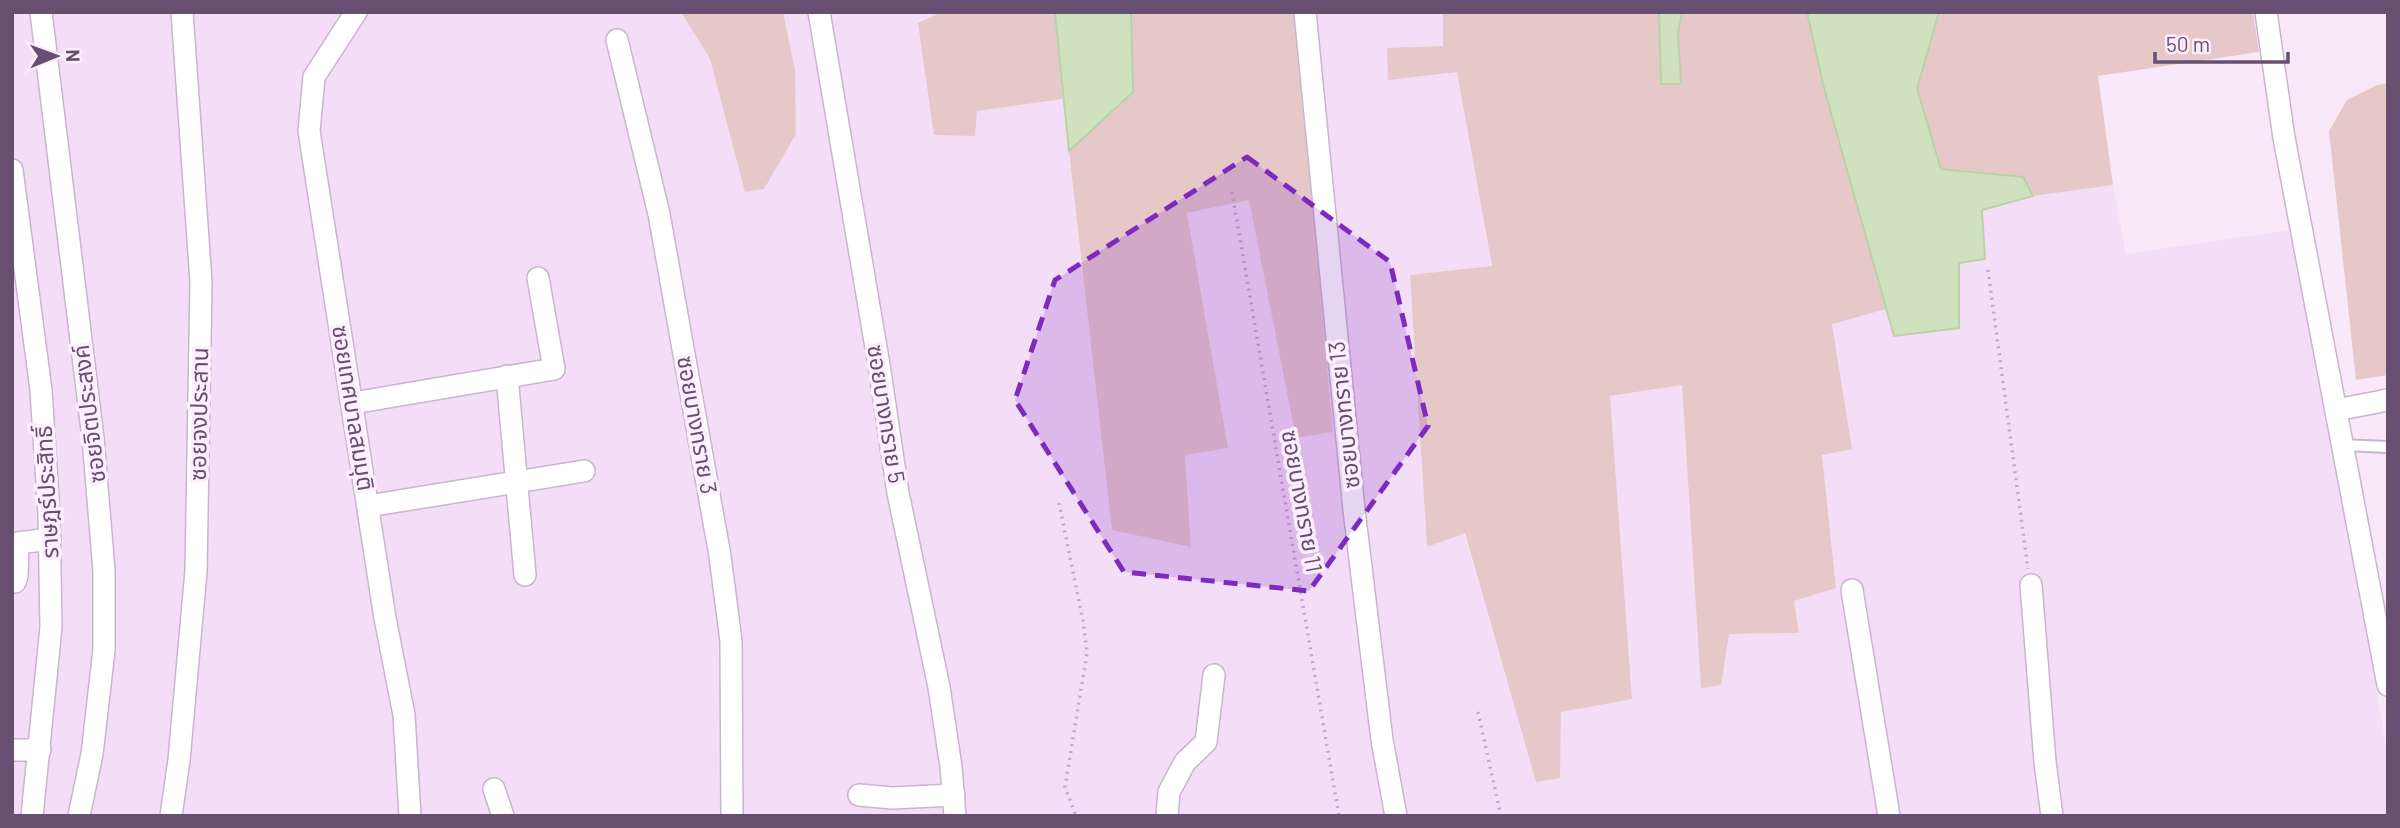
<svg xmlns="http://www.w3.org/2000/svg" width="2400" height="828" font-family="Barlow,'Noto Sans Thai',sans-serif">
	<rect width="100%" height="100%" fill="#f9e8fa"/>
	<polygon fill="#f4ddf6" points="12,12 681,12 710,59 745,192 795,70 783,12 938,12 975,135 976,111 1063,99 1112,529 1191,546 1185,454 1228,448 1187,213 1249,200 1296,437 1333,432 1296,12 1443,12 1443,47 1389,79 1457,71 1492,267 1410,275 1427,547 1464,533 1536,781 1560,778 1561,712 1632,698 1610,396 1682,385 1701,688 1729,634 1799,633 1794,601 1836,587 1822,454 1852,449 1832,323 1886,309 1895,336 1959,263 1984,259 1982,210 2033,196 2113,185 2126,254 2297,229 2388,758 2388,816 12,816"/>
	<g fill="#e6c8c9">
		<polygon points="681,12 783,12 795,70 796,134 764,189 745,192 710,59"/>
		<polygon points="938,12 1055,12 1063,99 977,111 975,136 934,135 918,23 938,14"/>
		<polygon points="1131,12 1296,12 1333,432 1296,438 1249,200 1187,213 1228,448 1185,455 1191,547 1112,530 1069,151 1133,92"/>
		<polygon points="1443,12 1659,12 1661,84 1681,84 1678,33 1682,12 1807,12 1886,309 1832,324 1852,449 1822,455 1836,588 1794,601 1799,633 1729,634 1721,685 1701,688 1682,385 1610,396 1632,699 1561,712 1560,778 1536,782 1465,533 1427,547 1410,275 1492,266 1457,72 1388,80 1387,48 1443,46"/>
		<polygon points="1939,12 2253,12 2259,52 2098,76 2113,185 2033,196 2023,177 1941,170 1917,89"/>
		<polygon points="2388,83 2388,375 2356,380 2329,131 2347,100 2377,85"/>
	</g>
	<g fill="#cfe1be" stroke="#bbd2a6" stroke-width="2">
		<polygon points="1055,12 1131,12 1133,92 1069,151"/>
		<polygon points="1659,12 1682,12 1678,33 1681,84 1661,84"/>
		<polygon points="1807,12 1939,12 1917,89 1941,169 2023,177 2033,196 1982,210 1985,259 1959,263 1959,328 1894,336 1824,88"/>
	</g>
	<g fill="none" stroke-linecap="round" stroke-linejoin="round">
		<g stroke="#cab4cf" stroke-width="14">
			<polyline id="service" points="2342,445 2388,447"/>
		</g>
		<g stroke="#cab4cf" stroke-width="24">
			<g id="minor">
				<polyline points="41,12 93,438 104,571 104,650 92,754 79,816"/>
				<polyline points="356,12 314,77 309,131 385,618 404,715 410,816"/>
				<polyline points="819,12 879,365 898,493 939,687 951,767 955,816"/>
				<polyline points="1305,12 1354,510 1382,740 1396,816"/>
				<polyline points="2266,12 2284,138 2388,685"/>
				<polyline points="617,40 659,214 720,556 731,641 732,816"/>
				<polyline points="12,170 41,390 49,514 51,627 32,816"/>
				<polyline points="507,376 525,575"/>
				<polyline points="353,403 554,369 538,278"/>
				<polyline points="2336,410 2388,400"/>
				<polyline points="368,506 584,471"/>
				<polyline points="12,582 15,582 17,576 18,543 50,539"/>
				<polyline points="2031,585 2045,762 2052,816"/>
				<polyline points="1852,590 1889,816"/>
				<polyline points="12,750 40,750"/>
				<polyline points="494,789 503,816"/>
				<polyline points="859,795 892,798 954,795"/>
				<polyline points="171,816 179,760 196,571 201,282 182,12"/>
				<polyline points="1167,816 1169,792 1185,762 1206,742 1214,675"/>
			</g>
		</g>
		<g stroke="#c6a6d1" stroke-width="3.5" stroke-dasharray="2 5" stroke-linecap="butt">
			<polyline points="1232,192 1339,816"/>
			<polyline points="1988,270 2028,569"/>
			<polyline points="1059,503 1083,621 1087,653 1065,787 1076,816"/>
			<polyline points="1478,712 1501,816"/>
		</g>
		<use href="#service" stroke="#fff" stroke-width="10"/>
		<use href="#minor" stroke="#fff" stroke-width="21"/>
	</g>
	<path fill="#7b2cbf" fill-opacity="0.2" stroke="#7b2cbf" stroke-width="5" stroke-dasharray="14 9" stroke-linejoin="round" d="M1247 157 1390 262 1428 426 1309 591 1124 572 1015 400 1055 280Z"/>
	<g text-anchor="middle" stroke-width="7" stroke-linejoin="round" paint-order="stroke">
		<g font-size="23" fill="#674f71" stroke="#fceefd">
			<text transform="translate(353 408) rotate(81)" y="8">ซอยเทศบาลสมมุติ</text>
			<text transform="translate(89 414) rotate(-97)" y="8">ซอยจิตประสงค์</text>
			<text transform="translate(199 414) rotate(-89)" y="8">ซอยจงประสาน</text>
			<text transform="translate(886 414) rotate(81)" y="8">ซอยบางทราย 5</text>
			<text transform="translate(1344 415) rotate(-96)" y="8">ซอยบางทราย 13</text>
			<text transform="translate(697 425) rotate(80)" y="8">ซอยบางทราย 3</text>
			<text transform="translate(47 492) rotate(-93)" y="8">ราษฎร์ประสิทธิ์</text>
			<text transform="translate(1302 501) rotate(80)" y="8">ซอยบางทราย 11</text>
		</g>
	</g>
	<rect width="2400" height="828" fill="none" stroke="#674f71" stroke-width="28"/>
	<g transform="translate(56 56) rotate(89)" stroke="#fceefd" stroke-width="5" paint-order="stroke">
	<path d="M0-5L12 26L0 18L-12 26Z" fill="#674f71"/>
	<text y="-10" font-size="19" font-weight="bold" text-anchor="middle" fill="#674f71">N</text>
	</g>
	<path d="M2155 52v10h133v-10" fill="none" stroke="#674f71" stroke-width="3.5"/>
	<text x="2166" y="52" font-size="21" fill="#674f71" stroke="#fceefd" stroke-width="5" paint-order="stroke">50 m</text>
</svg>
